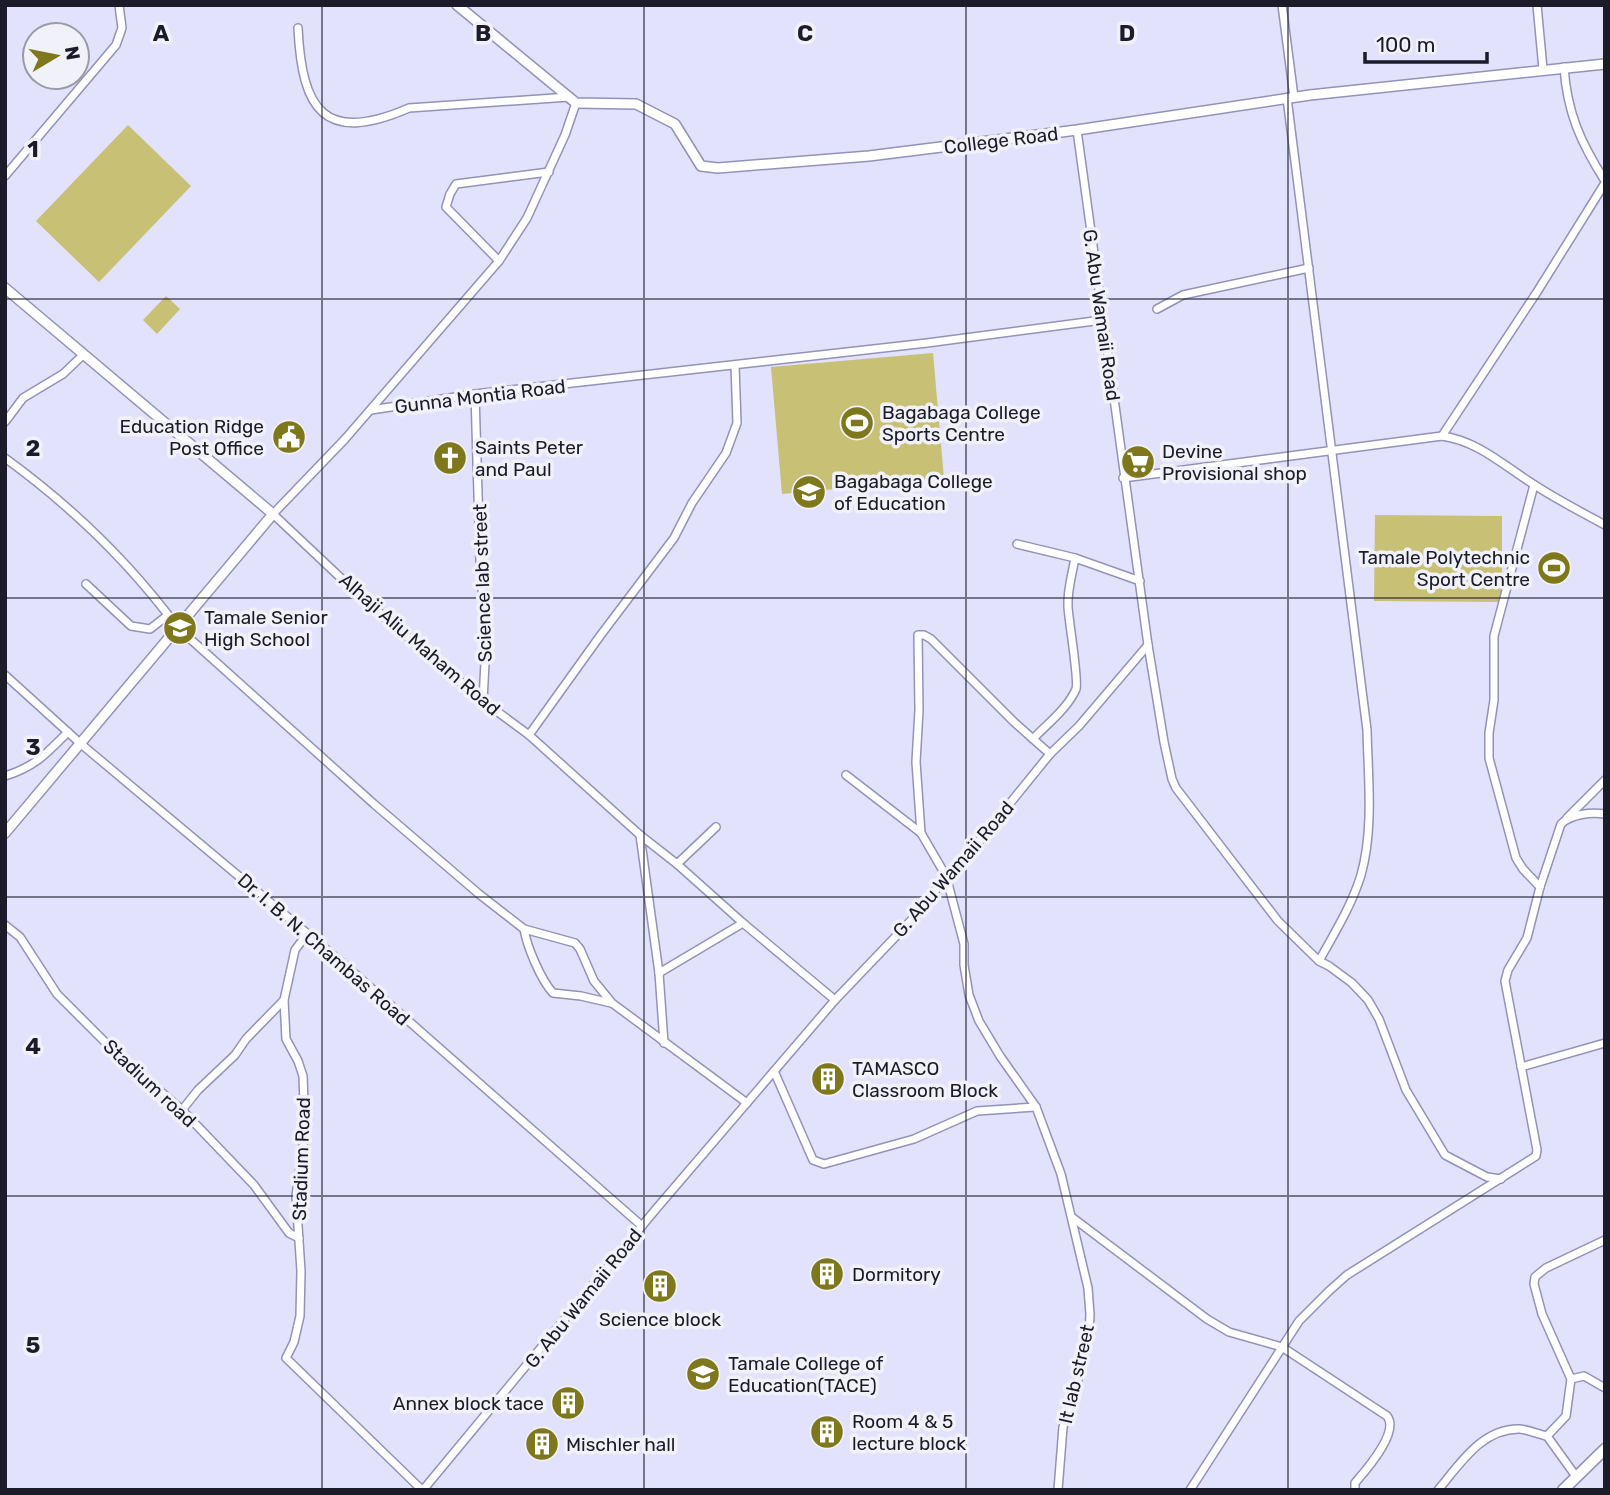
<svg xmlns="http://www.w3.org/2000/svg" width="1610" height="1495" font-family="Rubik,sans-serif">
	<rect width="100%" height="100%" fill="#e2e2fc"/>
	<g fill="#c7c075">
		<polygon points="128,125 191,186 99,282 36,221"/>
		<polygon points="166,296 180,309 157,334 143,320"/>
		<polygon points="933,353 944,479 782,494 771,367"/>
		<polygon points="1375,515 1502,516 1502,602 1374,601"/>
	</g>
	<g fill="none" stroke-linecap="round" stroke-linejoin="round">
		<g stroke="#9292ba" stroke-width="10">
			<g id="minor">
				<polyline points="1282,5 1294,97"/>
				<polyline points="1537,5 1543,69"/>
				<path d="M298 28C302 110 324 145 409 108L569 97"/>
				<path d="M1564 67C1567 113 1581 143 1605 181"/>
				<path d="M1287 98 1367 730C1368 777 1374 829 1361 875 1352 905 1334 934 1319 961"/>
				<polyline points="576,103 565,135 527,218 499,261 345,439 273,514 361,597 483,701 529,735 640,835 677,864 743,923 835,1000"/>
				<polyline points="5,176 116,45 122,28 119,5"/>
				<polyline points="499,261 446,207 450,194 456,184 549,172"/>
				<polyline points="1157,309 1183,295 1309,268"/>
				<polyline points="475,394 480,560 486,643 483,701"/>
				<polyline points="371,410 475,394 927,343 1102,320"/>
				<polyline points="5,422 23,398 63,374 84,354"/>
				<polyline points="1442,436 1537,292 1605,183"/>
				<path d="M5 458C71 506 130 563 178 628L374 804 479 894 524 929 575 943 580 949 594 981 612 1003 747 1103"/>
				<path d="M1123 478 1442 436C1478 441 1503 465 1533 484 1556 499 1581 512 1605 525"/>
				<polyline points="1534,485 1494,636 1494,700 1489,733 1489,758 1516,858 1523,869 1540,887"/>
				<polyline points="1017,544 1075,558"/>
				<polyline points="86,584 131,626 150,629 168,615"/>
				<polyline points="1148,645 1164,742 1172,779 1176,788 1278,921 1319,961 1329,966 1352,983 1368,1000 1379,1019 1406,1090 1445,1155 1487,1177 1501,1179"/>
				<polyline points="5,675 81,744 346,966 642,1226"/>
				<polyline points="529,735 600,636 674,538 692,503 726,453 737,423 735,365"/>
				<path d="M1033 739C1047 724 1068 708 1076 689 1079 680 1069 623 1068 607 1067 591 1072 575 1075 558L1140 581"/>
				<polyline points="846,775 921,833 946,876 964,944 964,965 969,995 979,1021 1000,1056 1036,1107 1061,1174 1088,1288 1090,1314 1089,1336 1073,1399 1063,1427 1058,1490"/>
				<path d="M5 776C35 767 47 753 68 732"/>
				<polyline points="1567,818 1605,780"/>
				<polyline points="921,833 916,762 919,710 918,635 924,635 931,639 1014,722 1050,754"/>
				<polyline points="640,835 659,973 664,1043"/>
				<polyline points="677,864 716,827"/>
				<polyline points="5,925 20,937 57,994 115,1052 182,1110 254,1185 289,1233 299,1238"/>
				<path d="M524 929C527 947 541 980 553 993L581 996 611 1003"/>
				<polyline points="659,973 743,923"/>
				<polyline points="284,1000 286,1039 298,1061 303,1076 305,1132 296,1196 301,1271 300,1316 294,1342 286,1358 422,1490"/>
				<polyline points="1521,1067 1605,1043"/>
				<polyline points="774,1071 813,1160 824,1164 914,1139 977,1111 1036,1107"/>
				<polyline points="182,1110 198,1090 235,1055 246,1039 284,1000 295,950 307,934"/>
				<path d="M1073 1218 1207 1319 1229 1332 1282 1347 1387 1416C1400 1432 1366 1470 1355 1483V1490"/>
				<polyline points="1571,1379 1584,1376 1605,1388"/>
				<polyline points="1575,1475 1547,1436 1566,1416 1571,1379 1542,1314 1534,1284 1535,1277 1546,1268 1605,1240"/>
				<polyline points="423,1490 656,1209 835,1000 921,910 946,876 968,855 1050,754 1079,726 1148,645 1077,130"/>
				<path d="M1190 1490 1299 1321 1329 1291 1347 1275 1536 1156 1537 1150 1505 981 1508 970 1527 938 1540 887 1561 824C1571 814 1591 812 1605 814"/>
				<path d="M1438 1490C1460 1464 1482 1428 1520 1429 1528 1430 1538 1434 1547 1436"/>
			</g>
		</g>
		<g stroke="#9292ba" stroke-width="12">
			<g id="tertiary">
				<polyline points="457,5 576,103 636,104 675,124 701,166 718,168 869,156 1077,130 1310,95 1605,64"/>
				<polyline points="5,288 273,514 5,833"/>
			</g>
		</g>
		<g stroke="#9292ba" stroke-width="13">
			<polyline id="secondary" points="1563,1490 1605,1449"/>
		</g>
		<use href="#minor" stroke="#fff" stroke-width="7"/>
		<use href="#tertiary" stroke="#fff" stroke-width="9"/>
		<use href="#secondary" stroke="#fff" stroke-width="10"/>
	</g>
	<path fill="none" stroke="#1b1b2a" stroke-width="2" stroke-opacity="0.55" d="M322 5V1490M644 5V1490M966 5V1490M1288 5V1490M5 299H1605M5 598H1605M5 897H1605M5 1196H1605"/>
	<defs>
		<g id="stadium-disc" transform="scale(1.75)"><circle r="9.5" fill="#7f771b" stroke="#f1f1fa"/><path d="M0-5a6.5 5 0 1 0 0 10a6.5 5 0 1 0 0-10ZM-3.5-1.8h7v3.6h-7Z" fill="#fff"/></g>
		<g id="civic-disc" transform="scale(1.75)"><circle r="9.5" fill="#7f771b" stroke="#f1f1fa"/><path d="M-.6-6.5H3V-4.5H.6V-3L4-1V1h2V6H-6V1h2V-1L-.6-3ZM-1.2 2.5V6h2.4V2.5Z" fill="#fff"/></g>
		<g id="church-disc" transform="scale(1.75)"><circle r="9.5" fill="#7f771b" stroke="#f1f1fa"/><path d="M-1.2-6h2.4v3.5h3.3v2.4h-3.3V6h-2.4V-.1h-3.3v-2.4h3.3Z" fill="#fff"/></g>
		<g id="supermarket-disc" transform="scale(1.75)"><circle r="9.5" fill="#7f771b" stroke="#f1f1fa"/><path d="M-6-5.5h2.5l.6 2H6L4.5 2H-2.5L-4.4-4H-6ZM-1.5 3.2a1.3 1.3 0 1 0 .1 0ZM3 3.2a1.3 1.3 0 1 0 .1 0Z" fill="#fff"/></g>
		<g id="university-disc" transform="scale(1.75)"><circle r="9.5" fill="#7f771b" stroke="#f1f1fa"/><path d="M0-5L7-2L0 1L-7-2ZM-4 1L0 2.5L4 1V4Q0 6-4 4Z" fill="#fff"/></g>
		<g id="school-disc" transform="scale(1.75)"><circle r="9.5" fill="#7f771b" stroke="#f1f1fa"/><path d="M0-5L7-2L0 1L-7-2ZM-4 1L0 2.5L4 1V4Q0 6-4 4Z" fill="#fff"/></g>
		<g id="building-disc" transform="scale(1.75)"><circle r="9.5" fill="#7f771b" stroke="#f1f1fa"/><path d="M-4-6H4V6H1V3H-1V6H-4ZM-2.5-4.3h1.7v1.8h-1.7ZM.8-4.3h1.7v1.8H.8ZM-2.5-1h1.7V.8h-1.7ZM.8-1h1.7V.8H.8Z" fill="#fff"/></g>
	</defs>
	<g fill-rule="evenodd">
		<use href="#stadium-disc" x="857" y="423"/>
		<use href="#civic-disc" x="289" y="437"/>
		<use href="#church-disc" x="450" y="458"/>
		<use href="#supermarket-disc" x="1138" y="462"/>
		<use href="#university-disc" x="809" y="492"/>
		<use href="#stadium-disc" x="1554" y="568"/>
		<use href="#school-disc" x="180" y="628"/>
		<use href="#building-disc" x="828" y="1079"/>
		<use href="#building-disc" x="827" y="1274"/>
		<use href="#building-disc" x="660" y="1286"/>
		<use href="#university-disc" x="703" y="1374"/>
		<use href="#building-disc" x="568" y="1403"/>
		<use href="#building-disc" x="827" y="1432"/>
		<use href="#building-disc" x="542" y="1444"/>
	</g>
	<g text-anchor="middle" stroke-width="7" stroke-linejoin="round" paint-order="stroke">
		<g font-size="19" fill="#1b1b2a" stroke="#f1f1fa">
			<text transform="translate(1001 140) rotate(-7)" y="7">College Road</text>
			<text transform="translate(1102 315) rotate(82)" y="7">G. Abu Wamaii Road</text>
			<text transform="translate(480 396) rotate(-7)" y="7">Gunna Montia Road</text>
			<text transform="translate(482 583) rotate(-92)" y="7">Science lab street</text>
			<text transform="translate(420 644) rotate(41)" y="7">Alhaji Aliu Maham Road</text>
			<text transform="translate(953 869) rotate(-49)" y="7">G. Abu Wamaii Road</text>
			<text transform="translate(324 949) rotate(41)" y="7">Dr. I. B. N. Chambas Road</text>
			<text transform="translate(150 1083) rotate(43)" y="7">Stadium road</text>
			<text transform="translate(301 1159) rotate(-88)" y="7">Stadium Road</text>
			<text transform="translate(583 1298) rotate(-51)" y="7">G. Abu Wamaii Road</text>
			<text transform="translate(1076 1374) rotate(-77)" y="7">It lab street</text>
		</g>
		<g font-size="19" fill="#1b1b2a" stroke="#f1f1fa" text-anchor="start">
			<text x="882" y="419">Bagabaga College<tspan x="882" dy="22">Sports Centre</tspan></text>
			<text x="264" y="433" text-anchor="end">Education Ridge<tspan x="264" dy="22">Post Office</tspan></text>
			<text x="475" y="454">Saints Peter<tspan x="475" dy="22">and Paul</tspan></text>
			<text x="1162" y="458">Devine<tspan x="1162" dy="22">Provisional shop</tspan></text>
			<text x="834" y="488">Bagabaga College<tspan x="834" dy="22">of Education</tspan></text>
			<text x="1530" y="564" text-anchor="end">Tamale Polytechnic<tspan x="1530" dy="22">Sport Centre</tspan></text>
			<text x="204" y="624">Tamale Senior<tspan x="204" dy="22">High School</tspan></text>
			<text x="852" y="1075">TAMASCO<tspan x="852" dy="22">Classroom Block</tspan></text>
			<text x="852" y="1281">Dormitory</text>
			<text x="660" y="1326" text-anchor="middle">Science block</text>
			<text x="728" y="1370">Tamale College of<tspan x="728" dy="22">Education(TACE)</tspan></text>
			<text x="544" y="1410" text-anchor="end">Annex block tace</text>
			<text x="852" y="1428">Room 4 &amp; 5<tspan x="852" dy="22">lecture block</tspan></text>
			<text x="566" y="1451">Mischler hall</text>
		</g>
	</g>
	<g font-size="23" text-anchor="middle" font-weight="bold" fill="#1b1b2a" stroke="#f1f1fa" stroke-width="7" stroke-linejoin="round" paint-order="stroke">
		<text x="161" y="41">A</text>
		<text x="483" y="41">B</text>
		<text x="805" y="41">C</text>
		<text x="1127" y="41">D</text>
		<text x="33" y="157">1</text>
		<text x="33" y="456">2</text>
		<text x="33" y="755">3</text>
		<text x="33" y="1054">4</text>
		<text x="33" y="1353">5</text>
	</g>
	<rect width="1610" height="1495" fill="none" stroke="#1b1b2a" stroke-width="14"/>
	<g transform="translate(56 56) rotate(80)"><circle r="33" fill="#f1f1fa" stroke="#9b9ba7" stroke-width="2"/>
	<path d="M0-5L12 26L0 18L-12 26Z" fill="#7f771b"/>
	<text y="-10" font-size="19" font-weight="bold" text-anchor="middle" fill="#1b1b2a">N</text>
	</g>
	<path d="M1365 52v10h122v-10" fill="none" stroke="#1b1b2a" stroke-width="3.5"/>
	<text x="1376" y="52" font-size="21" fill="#1b1b2a" stroke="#f1f1fa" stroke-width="5" paint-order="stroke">100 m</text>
</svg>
